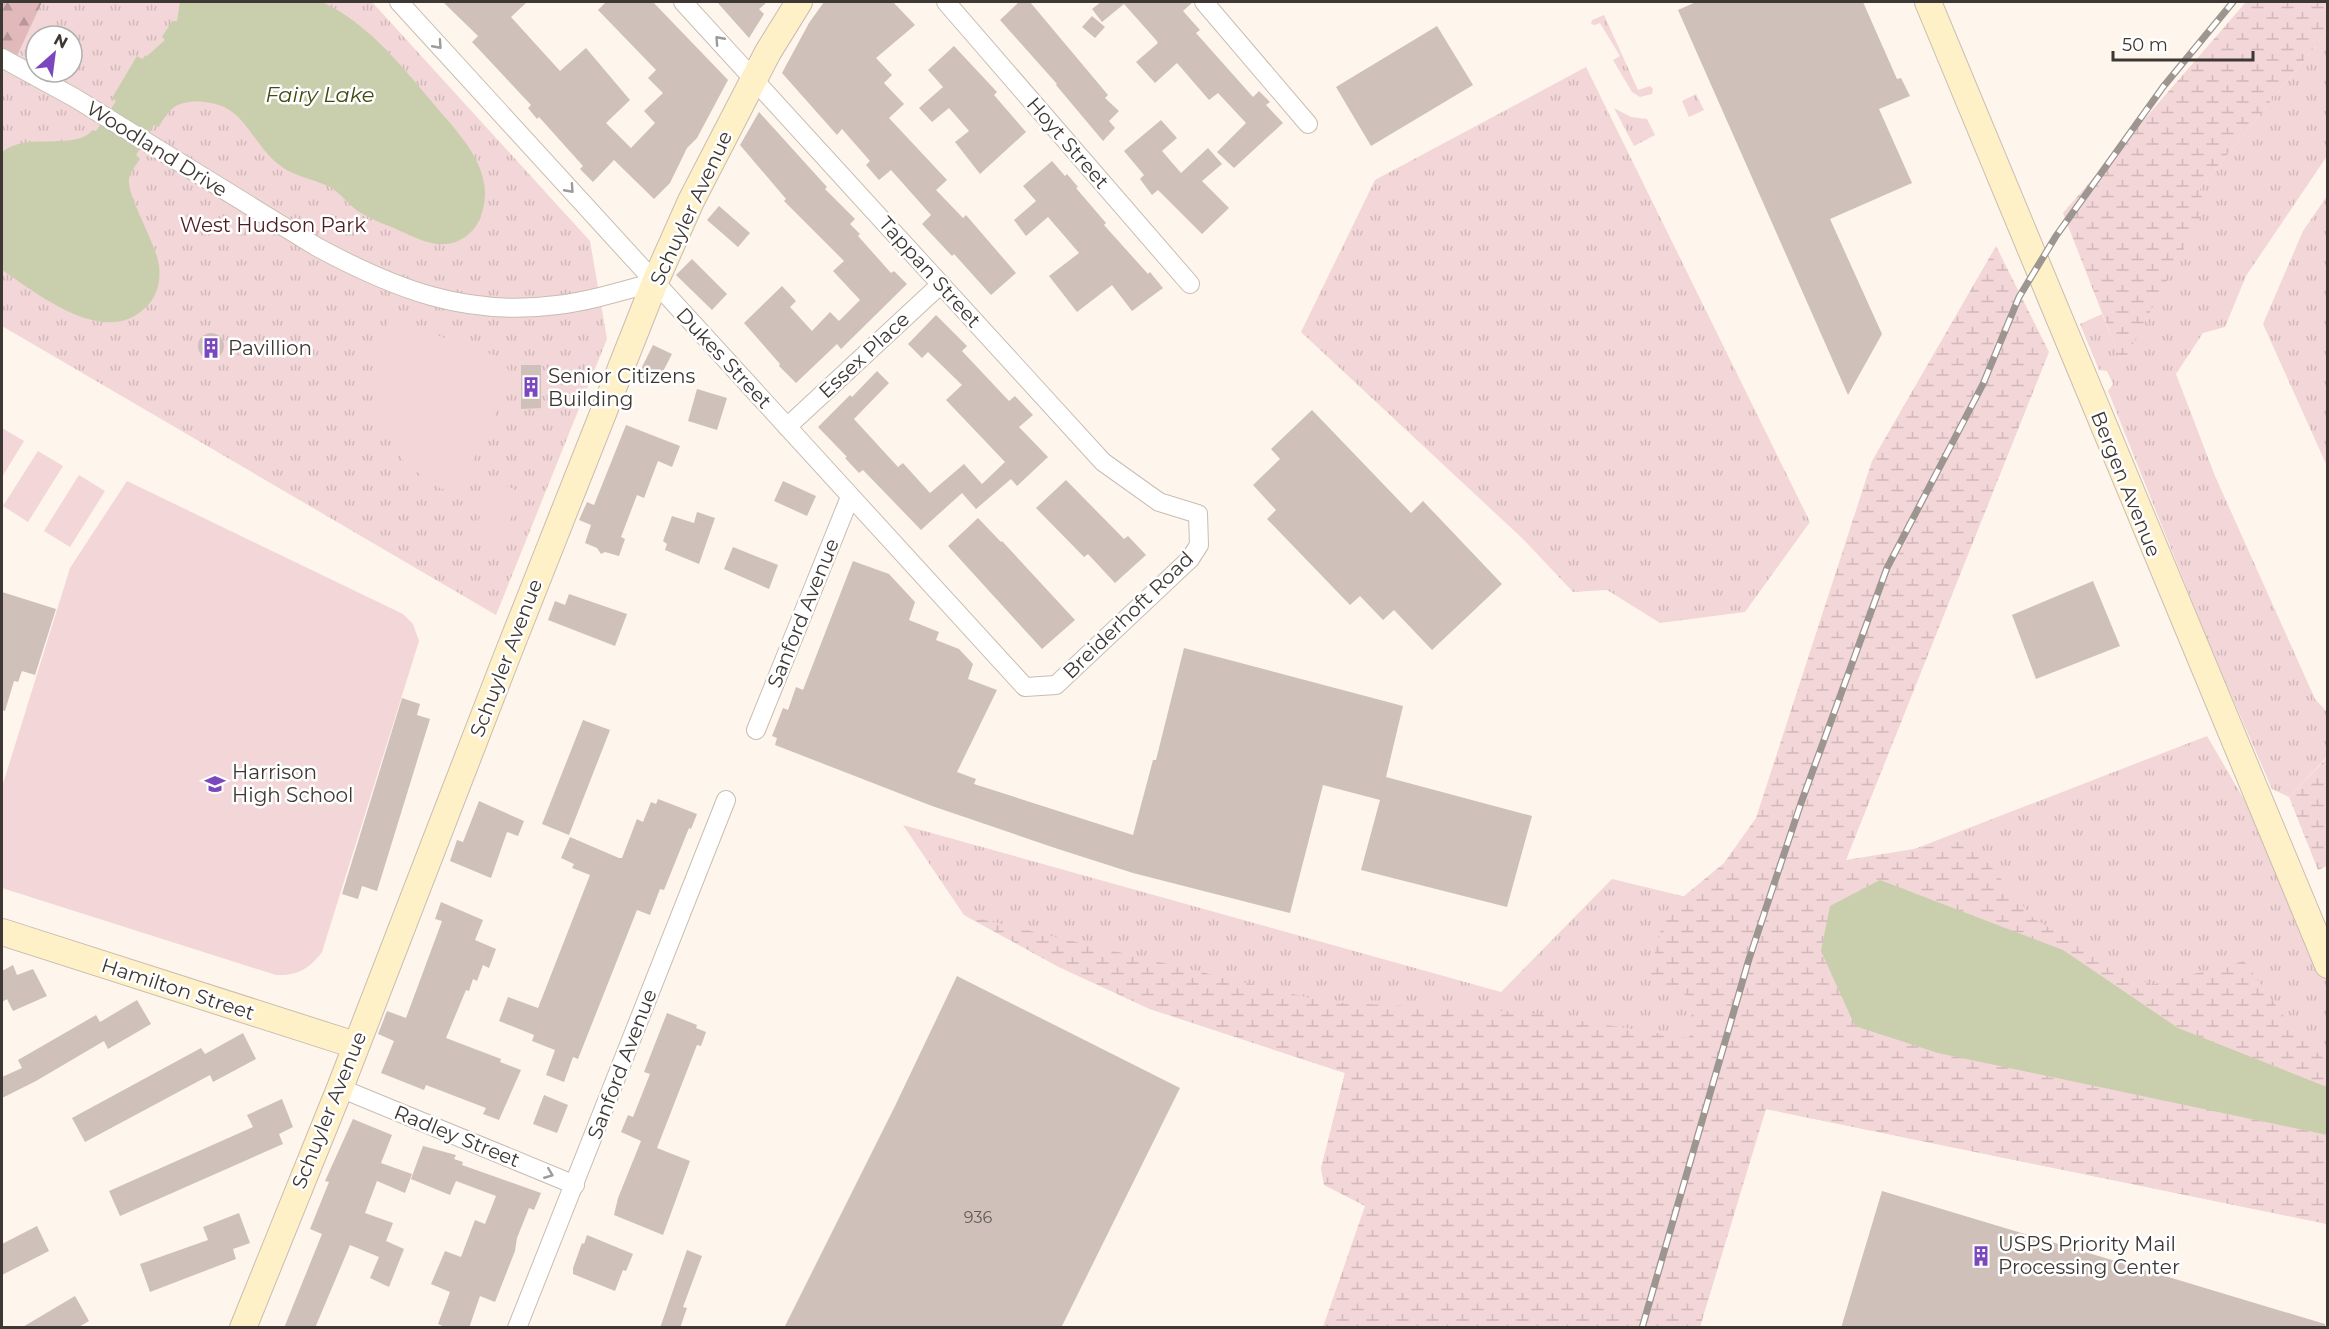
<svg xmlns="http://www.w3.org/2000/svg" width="2329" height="1329" font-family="Montserrat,sans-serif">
	<defs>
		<pattern id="grass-tufts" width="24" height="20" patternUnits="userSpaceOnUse" patternTransform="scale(1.5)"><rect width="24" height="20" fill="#f3d6d7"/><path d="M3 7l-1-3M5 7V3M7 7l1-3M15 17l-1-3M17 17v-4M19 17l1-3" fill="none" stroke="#d1b8b9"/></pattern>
		<pattern id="forest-firs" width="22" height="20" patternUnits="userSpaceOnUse" patternTransform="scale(1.5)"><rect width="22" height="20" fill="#e1b9bb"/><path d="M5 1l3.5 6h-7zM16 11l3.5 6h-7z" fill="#b89799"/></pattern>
		<pattern id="wetland-marsh" width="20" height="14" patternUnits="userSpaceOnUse" patternTransform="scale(1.5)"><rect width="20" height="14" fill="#f3d6d7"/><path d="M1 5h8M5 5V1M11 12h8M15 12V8" fill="none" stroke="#d1b8b9"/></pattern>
	</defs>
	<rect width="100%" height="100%" fill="#fef5ec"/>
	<g fill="url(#grass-tufts)" fill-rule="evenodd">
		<path d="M2 2H372L590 241 607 339 496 615 2 326ZM36 36H72V72H36Z"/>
		<polygon points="1604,15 1638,90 1650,86 1653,89 1652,94 1640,97 1632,92 1613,60 1620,56 1600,23 1595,25 1591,24 1592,20"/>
		<polygon points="2327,32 2327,156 2246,276 2225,327 2203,333 2176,374 2215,476 2315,699 2327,712 2327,757 2289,797 2272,789 2210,646 2108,391 2113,384 2107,371 2099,370 2080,324 2102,314 2122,363 2200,188"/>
		<polygon points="1586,67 1810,522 1745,612 1660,623 1607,590 1573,592 1523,539 1301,332 1375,180"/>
		<polygon points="1696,94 1704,110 1689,117 1682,101"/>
		<polygon points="1614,108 1631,117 1647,119 1655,135 1634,146"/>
		<polygon points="2327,196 2327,466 2263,324 2303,231"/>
		<polygon points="2207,736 2327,941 2327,1224 1766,1109 1321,1169 1345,1073 1150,1009 1059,967 964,915 903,825 1501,992 1612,879 1715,904 1868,867"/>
	</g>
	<polygon fill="url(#forest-firs)" points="2,2 42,2 15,60 2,61"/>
	<g fill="url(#wetland-marsh)">
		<polygon points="2246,2 2327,2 2327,32 2200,188 2204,211 2122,364 2063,213"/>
		<polygon points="1996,246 2049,352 1846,860 1969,840 2034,919 2151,985 2244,961 2298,1036 2327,1061 2327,1224 1766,1109 1700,1327 1323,1327 1365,1206 1324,1185 1321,1169 1345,1073 1150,1009 1059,967 964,915 1326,1002 1524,1012 1689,1038 1693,998 1648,979 1666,911 1724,863 1756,818 1872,461"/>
		<polygon points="2327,758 2327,866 2318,870 2289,797"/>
	</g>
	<g fill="#f3d6d7">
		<polygon points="390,319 502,358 512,377 457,495 431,484 403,460 381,426 375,375 379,345"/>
		<polygon points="2,428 24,441 2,477"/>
		<polygon points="38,451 63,466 28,522 3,506"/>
		<polygon points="79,475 105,491 70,547 44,531"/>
		<path d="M127 481 403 614 413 624 419 641 322 952C309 969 297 976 276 975L2 888V787L70 568Z"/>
		<polygon points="496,481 522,493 497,549 471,537"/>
	</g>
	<g fill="#c9cfad">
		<path d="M180 2H322C376 27 412 80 451 124 465 141 480 160 484 183 487 197 483 219 473 230 448 256 422 241 394 228 383 224 371 219 361 213 349 206 342 194 330 187 312 178 293 177 277 163 258 148 245 116 224 107 210 101 184 98 172 109 166 114 162 121 159 127L154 125 136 155 140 159C136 165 130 172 129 179 127 197 156 242 159 266 161 282 157 297 145 308 104 348 38 294 2 270V152C28 131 72 152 93 130L96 131 116 101 112 98 137 56 142 59 146 55 147 56 165 40 162 37 172 21H177Z"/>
		<polygon points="1880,880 2063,950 2178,1028 2327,1087 2327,1135 1938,1053 1855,1026 1821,951 1830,906"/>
	</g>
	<g fill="#d0c0ba">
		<polygon points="443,2 527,2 511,17 560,71 586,48 630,100 606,123 631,148 655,123 644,111 663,93 648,78 656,70 598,10 606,2 653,2 728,80 697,138 687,148 670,183 654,199 614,160 593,182 580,169 583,166 539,117 537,119 528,108 531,105 472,42 478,36"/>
		<polygon points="717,2 767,2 759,9 764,14 749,38"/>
		<polygon points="824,2 893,2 915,25 876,58 892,75 884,83 904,104 889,118 947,180 936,190 963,218 966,215 1016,273 991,295 954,254 952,256 922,224 931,215 891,170 879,180 866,165 870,161 842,129 837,135 782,73 809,23"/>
		<polygon points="1019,2 1030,2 1108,95 1105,98 1119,111 1109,121 1115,128 1103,141 1056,85 1057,84 1000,20"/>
		<polygon points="1101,2 1193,2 1183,11 1200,30 1196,33 1253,97 1259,91 1270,102 1266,105 1283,123 1234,168 1217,152 1246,123 1218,93 1209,100 1177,63 1155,83 1136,62 1158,43 1156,40 1124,4 1102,22 1092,9"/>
		<polygon points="1696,2 1863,2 1897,79 1901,78 1910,96 1879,109 1912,183 1830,219 1882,334 1848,395 1678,10"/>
		<polygon points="1092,16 1105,27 1095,38 1082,27"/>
		<polygon points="1437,26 1473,85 1371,146 1336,87"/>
		<polygon points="954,46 997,92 994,95 1026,132 980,174 955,142 969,131 949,108 932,122 919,108 943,87 928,70"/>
		<polygon points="759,112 827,187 825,189 855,219 850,224 860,234 858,236 891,273 894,271 907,284 841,349 837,344 796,383 779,366 780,364 744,323 782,286 796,301 790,307 812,331 830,312 839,321 860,300 833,271 844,261 784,201 786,199 740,145"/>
		<polygon points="1161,120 1177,138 1162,151 1181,173 1208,148 1222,164 1202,181 1229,208 1202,234 1158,190 1152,195 1140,179 1144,175 1124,151"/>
		<polygon points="1052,161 1065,176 1067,174 1078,187 1076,188 1106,223 1104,225 1148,274 1150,272 1163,288 1132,311 1112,285 1077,312 1049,276 1079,253 1048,217 1026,236 1014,220 1036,201 1023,186"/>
		<polygon points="719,206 750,233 738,247 707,220"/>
		<polygon points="692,259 727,294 712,310 676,275"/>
		<polygon points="936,315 967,346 962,351 1009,401 1015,396 1033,415 1019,427 1048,457 1017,486 1011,479 976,509 962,493 921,530 863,470 859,473 845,458 847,457 818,427 850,395 852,397 877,371 889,383 854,419 898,467 903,463 930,493 964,464 982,484 1005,462 946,400 962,385 928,352 922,358 908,344"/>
		<circle cx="211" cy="346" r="13"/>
		<polygon points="653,345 672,354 656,385 638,375"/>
		<polygon points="521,365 541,365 541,408 521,409"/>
		<polygon points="697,389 727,398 717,430 688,421"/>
		<polygon points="1312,410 1411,513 1423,501 1502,584 1432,650 1394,610 1383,620 1360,596 1350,605 1267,519 1276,510 1253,485 1280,459 1271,449"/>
		<polygon points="626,425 680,446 672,467 658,461 644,498 637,495 621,537 625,539 619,556 605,552 601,554 597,548 585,543 591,525 579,520 587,502 594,505"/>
		<polygon points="1066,480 1124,539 1128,536 1146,555 1115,583 1088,554 1084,557 1036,508"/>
		<polygon points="783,481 816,496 807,516 774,501"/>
		<polygon points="697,512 715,518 699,564 665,550 667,544 663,541 672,516 694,523"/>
		<polygon points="978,518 1001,542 1002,541 1075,620 1042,649 948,546"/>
		<polygon points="733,547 778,565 769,589 724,569"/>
		<polygon points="853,561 889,574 915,602 909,620 939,632 936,640 959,649 973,664 968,679 997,690 957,772 976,779 974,784 1133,835 1153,760 1156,760 1184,648 1403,706 1386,777 1532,816 1507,907 1361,870 1380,800 1323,785 1290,913 1133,873 1055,848 932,806 775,745 777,738 772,736 783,708 788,710 796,687 803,690"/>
		<polygon points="2093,581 2120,646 2036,679 2012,615"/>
		<polygon points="2,592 56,609 35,675 22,671 18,682 14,681 5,711 2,710"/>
		<polygon points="569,594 627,614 615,646 548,620 555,601 565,605"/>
		<polygon points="402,698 420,704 417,715 430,719 377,891 362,886 358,899 342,894"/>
		<polygon points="583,720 610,730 569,835 542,824"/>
		<polygon points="658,799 697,814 691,829 689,828 664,890 660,889 650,915 637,910 578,1059 573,1057 564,1082 546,1075 555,1050 532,1041 534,1035 499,1021 508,997 538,1008 590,875 572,868 574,864 561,858 570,837 619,858 622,858 637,819 643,822 651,802 656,804"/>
		<polygon points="479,801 524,821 518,836 507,832 491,878 450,861 457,840 463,842"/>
		<polygon points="441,902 483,920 475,940 496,949 489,968 483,965 477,981 473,979 469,991 466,990 446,1038 501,1059 500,1062 521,1070 499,1120 483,1114 486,1108 426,1085 424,1090 381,1073 394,1041 378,1034 387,1011 406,1018 442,921 435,919"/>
		<polygon points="13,965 17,975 33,969 47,996 13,1011 7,999 2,1002 2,971"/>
		<polygon points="957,976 1180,1088 1061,1328 784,1328 895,1106"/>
		<polygon points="137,1000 151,1024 108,1049 104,1041 36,1081 2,1098 2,1077 22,1068 18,1060 96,1015 100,1022"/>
		<polygon points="667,1013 697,1025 696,1028 706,1032 701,1046 697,1045 657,1148 690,1161 663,1235 614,1215 618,1198 641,1141 621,1132 628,1115 633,1117 650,1074 644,1072"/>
		<polygon points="243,1033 256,1059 213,1082 210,1075 85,1142 72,1118 201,1048 205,1054"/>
		<polygon points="544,1095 568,1105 557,1133 533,1124"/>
		<polygon points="282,1099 293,1127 279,1134 283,1144 120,1216 109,1191 253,1127 247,1115"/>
		<polygon points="353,1119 392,1135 381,1163 412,1174 405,1193 377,1181 365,1213 393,1223 386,1241 404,1249 389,1287 370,1278 379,1257 350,1245 315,1328 284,1328 322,1234 310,1229 329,1182 325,1181"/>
		<polygon points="423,1146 456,1155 454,1159 463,1162 462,1165 541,1193 534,1210 529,1208 517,1238 515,1251 495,1302 480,1296 469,1328 447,1328 438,1324 450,1292 431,1284 445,1251 461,1257 475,1220 485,1224 496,1196 456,1181 450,1195 411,1179"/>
		<polygon points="1882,1191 2325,1324 2325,1328 1841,1328"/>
		<polygon points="239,1213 250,1243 233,1249 236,1259 150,1292 140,1264 208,1240 203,1227"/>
		<polygon points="37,1226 49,1251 2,1275 2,1244"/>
		<polygon points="587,1235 633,1254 626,1271 623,1270 615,1291 573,1274 573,1268 582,1243 584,1244"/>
		<polygon points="687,1250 702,1256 683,1307 687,1308 680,1328 660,1328"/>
		<polygon points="75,1296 89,1321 77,1328 21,1328"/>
	</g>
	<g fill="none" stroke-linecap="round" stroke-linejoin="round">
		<g stroke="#c9bdb2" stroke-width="20">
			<g id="street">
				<polyline points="399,2 1025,687 1056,685 1190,559 1199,545 1198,514 1159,502 1103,462 683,2"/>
				<polyline points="946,2 1190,284"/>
				<polyline points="1204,2 1308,124"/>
				<path d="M2 58 75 98 317 247C395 289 466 317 557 305 590 301 622 291 655 282"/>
				<polyline points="787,427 941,284"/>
				<polyline points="756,730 850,497"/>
				<polyline points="340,1088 575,1185"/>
				<polyline points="517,1328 726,800"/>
			</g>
		</g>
		<g stroke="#c9bdb2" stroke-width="28">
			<g id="secondary">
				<polyline points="1928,2 2328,965"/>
				<polyline points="2,932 355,1045"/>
				<polyline points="243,1328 340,1088 507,656 655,282 691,201 768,52 799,2"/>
			</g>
		</g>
		<use href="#street" stroke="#fff" stroke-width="18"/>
		<use href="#secondary" stroke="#fef1c8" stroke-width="26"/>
		<g stroke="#9d9690" stroke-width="7">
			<polyline id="rail" points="1642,1328 1749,959 1801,803 1887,568 1983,384 2019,297 2056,236 2163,87 2233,2"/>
		</g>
		<use href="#rail" stroke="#fff" stroke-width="4.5" stroke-dasharray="14" stroke-linecap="butt"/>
	</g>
	<defs><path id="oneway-chevron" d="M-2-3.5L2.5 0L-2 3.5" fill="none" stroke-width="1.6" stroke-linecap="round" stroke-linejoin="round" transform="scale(1.5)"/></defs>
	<g stroke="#9e9c9a">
		<use href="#oneway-chevron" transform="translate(719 40) rotate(-132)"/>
		<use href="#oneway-chevron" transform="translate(438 45) rotate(48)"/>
		<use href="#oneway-chevron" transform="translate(570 189) rotate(48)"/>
		<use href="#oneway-chevron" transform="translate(549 1174) rotate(22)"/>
	</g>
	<defs>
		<g id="building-bare" transform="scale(1.62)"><path d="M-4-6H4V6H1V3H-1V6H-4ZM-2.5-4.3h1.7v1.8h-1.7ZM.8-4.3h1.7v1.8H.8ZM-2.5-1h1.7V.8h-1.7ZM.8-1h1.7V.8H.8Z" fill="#7a47be" stroke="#fff" stroke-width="2.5" paint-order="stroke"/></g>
		<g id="school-bare" transform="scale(1.62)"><path d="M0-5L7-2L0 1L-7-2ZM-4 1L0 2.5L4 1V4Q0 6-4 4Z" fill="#7a47be" stroke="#fff" stroke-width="2.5" paint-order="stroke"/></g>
	</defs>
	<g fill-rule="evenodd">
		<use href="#building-bare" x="211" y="348"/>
		<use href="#building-bare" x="531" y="387"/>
		<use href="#school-bare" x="215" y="784"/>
		<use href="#building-bare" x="1981" y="1256"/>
	</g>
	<g text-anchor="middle" stroke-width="5" stroke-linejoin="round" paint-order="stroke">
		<g font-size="16" fill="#625a56">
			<text x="978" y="1223">936</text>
		</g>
		<g font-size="20" fill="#3d3834" stroke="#fff">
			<text transform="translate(1068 143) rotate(49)" y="7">Hoyt Street</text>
			<text transform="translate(157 149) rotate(32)" y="7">Woodland Drive</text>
			<text transform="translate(691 208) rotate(-65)" y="7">Schuyler Avenue</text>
			<text transform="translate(930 272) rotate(48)" y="7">Tappan Street</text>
			<text transform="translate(864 355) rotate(-43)" y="7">Essex Place</text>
			<text transform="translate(724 358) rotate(47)" y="7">Dukes Street</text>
			<text transform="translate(2126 484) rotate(68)" y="7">Bergen Avenue</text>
			<text transform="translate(803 613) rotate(-68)" y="7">Sanford Avenue</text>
			<text transform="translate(1128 615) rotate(-44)" y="7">Breiderhoft Road</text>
			<text transform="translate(506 658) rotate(-69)" y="7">Schuyler Avenue</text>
			<text transform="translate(178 989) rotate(18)" y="7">Hamilton Street</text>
			<text transform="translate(622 1064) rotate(-69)" y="7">Sanford Avenue</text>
			<text transform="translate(329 1110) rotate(-68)" y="7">Schuyler Avenue</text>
			<text transform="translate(457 1136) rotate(22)" y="7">Radley Street</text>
		</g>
		<g font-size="20" fill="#4e1c22" stroke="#fff">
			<text x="273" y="232">West Hudson Park</text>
		</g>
		<g font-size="20" fill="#3d3834" stroke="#fff" text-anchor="start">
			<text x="228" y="355">Pavillion</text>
			<text x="548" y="383">Senior Citizens<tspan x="548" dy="23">Building</tspan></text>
			<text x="232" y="779">Harrison<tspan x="232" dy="23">High School</tspan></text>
			<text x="1998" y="1251">USPS Priority Mail<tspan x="1998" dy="23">Processing Center</tspan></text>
		</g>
		<g font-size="21" font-style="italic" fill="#434a13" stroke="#fff">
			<text x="320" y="102">Fairy Lake</text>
		</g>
	</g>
	<rect width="2329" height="1329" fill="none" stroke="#3d3834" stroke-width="6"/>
	<g transform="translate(54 54) rotate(28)"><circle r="28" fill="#ffffff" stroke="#b1afae" stroke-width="1.5"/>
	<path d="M0-4.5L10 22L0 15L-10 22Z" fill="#7a47be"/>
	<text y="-9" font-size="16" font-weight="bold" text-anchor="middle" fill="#3d3834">N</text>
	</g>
	<path d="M2113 51v9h140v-9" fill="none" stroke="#3d3834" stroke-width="3"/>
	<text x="2122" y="51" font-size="18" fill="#3d3834" stroke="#ffffff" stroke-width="4.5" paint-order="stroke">50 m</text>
</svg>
